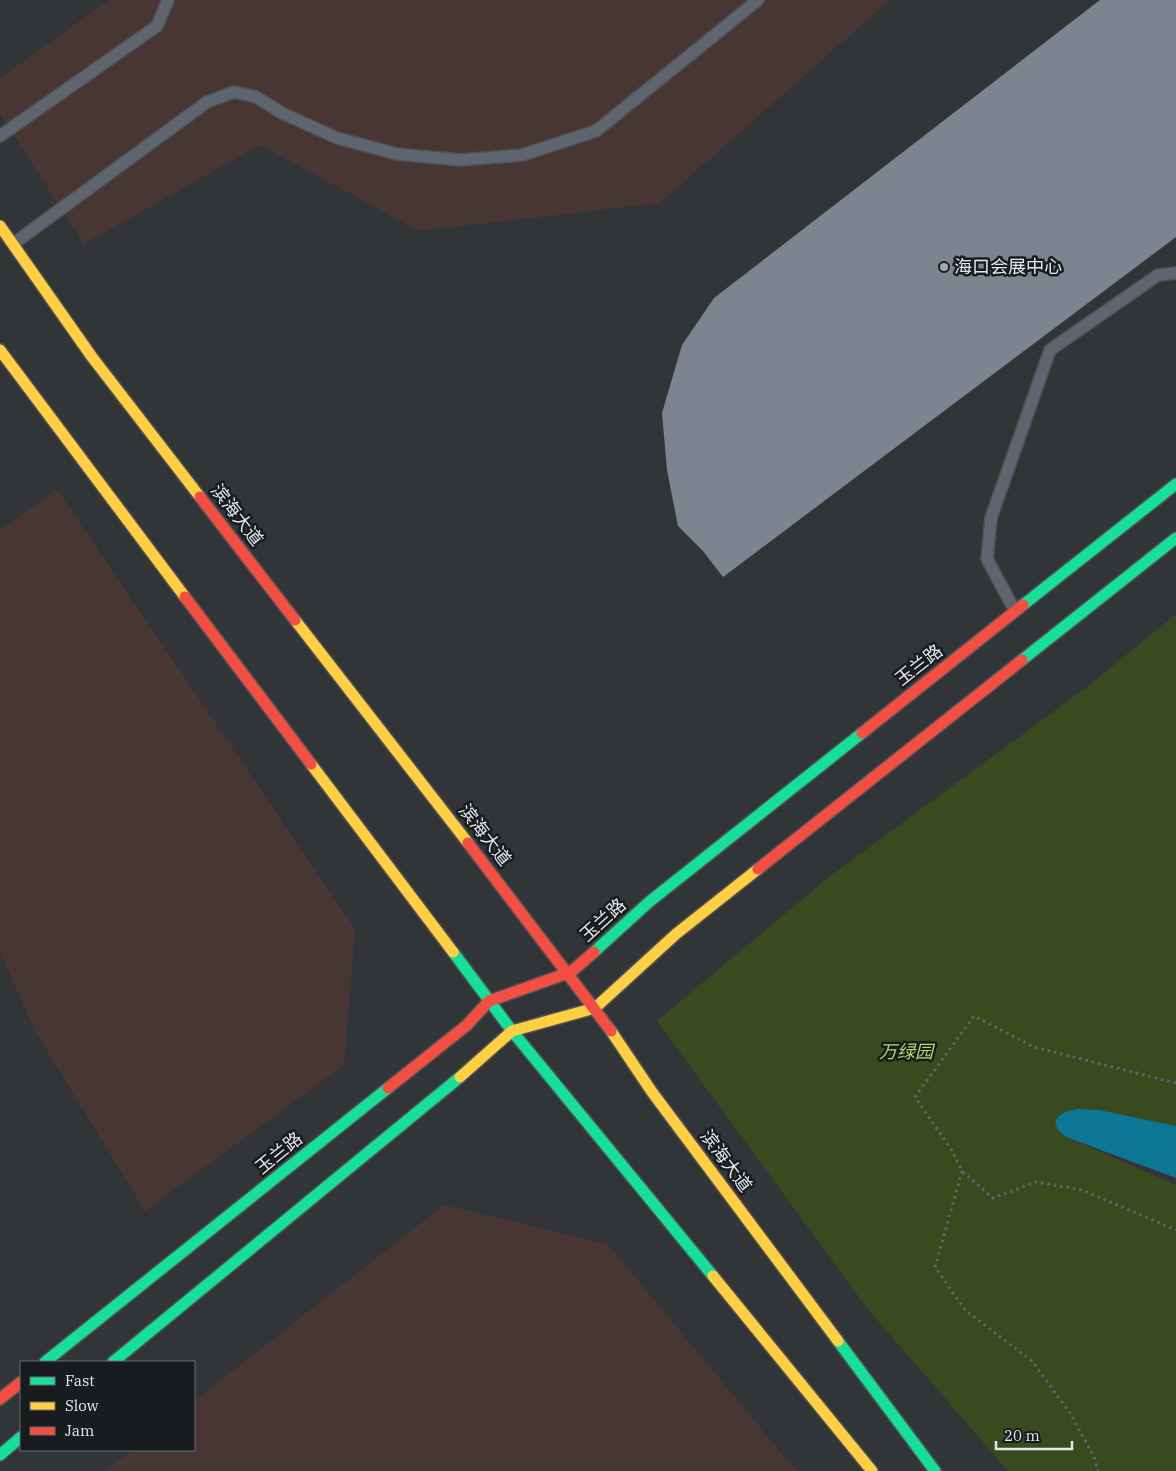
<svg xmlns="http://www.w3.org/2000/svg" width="1176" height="1471" font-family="'IBM Plex Serif','Noto Sans SC',serif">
	<rect width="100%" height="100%" fill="#323538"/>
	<g fill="#473632">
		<polygon points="109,0 890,0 660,203 419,231 260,145 84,244 0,114 0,78"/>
		<polygon points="57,489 355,929 344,1065 145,1211 35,1031 0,951 0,530"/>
		<polygon points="444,1205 608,1244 796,1471 105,1471 132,1450 194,1450 194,1401"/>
	</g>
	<polygon fill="#394a1f" points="1176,614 1176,1129 1067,1137 1176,1185 1176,1471 1008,1471 867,1308 657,1021 829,877 1087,687"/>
	<path fill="#0b7795" d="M1078 1109 1099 1110 1176 1126V1178L1066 1137 1058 1130 1055 1123C1059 1112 1068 1111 1078 1109Z"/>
	<polygon fill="#7c858f" points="1100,0 1176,0 1176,237 723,577 703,551 678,526 667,470 662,413 682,345 714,298"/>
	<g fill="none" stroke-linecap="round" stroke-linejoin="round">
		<g stroke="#4f5154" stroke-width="14">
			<g id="lane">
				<polyline points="0,136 157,26 168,0"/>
				<polyline points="13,244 207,102 234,92 256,97 282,113 337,138 397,154 460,160 522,155 596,131 758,0"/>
				<polyline points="1015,611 987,559 991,518 1050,350 1158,275 1176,273"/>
			</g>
		</g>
		<g stroke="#4f5154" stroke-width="14">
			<g id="fast">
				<polyline points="1023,605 1176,484"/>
				<polyline points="1022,660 1176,538"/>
				<polyline points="453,952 512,1031 713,1276"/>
				<polyline points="594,952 649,902 862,733"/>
				<polyline points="838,1341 935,1471"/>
				<polyline points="45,1362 388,1088"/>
				<polyline points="113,1362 460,1077"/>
				<polyline points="0,1455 21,1437"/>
			</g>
		</g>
		<g stroke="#4f5154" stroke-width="14">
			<g id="slow">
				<polyline points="0,226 92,357 200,497"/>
				<polyline points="0,350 185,597"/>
				<polyline points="295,620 468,843"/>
				<polyline points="311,764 453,952"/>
				<polyline points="611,1031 652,1092 838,1341"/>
				<polyline points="460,1077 512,1031 595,1008 676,934 758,869"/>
				<polyline points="713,1276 872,1471"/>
			</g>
		</g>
		<g stroke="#4f5154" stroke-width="14">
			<g id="jam">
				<polyline points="200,497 295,620"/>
				<polyline points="185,597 311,764"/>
				<polyline points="862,733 1023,605"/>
				<polyline points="468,843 611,1031"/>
				<polyline points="758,869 1022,660"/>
				<polyline points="388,1088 467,1025 489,1001 571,972 594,952"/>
				<polyline points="0,1399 21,1382"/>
			</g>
		</g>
		<g stroke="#60656b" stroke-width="3" stroke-dasharray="2.5 4" stroke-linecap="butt">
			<polyline points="1176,1083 1034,1047 974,1016 915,1097 951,1149 962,1171 993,1198 1036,1182 1082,1190 1176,1230"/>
			<polyline points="962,1171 935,1267 965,1310 1032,1361 1070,1413 1094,1457 1098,1471"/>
		</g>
		<use href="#lane" stroke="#5f656f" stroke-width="11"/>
		<use href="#fast" stroke="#16e098" stroke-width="11"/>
		<use href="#slow" stroke="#ffcf43" stroke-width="11"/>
		<use href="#jam" stroke="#f24e42" stroke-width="11"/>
	</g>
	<circle fill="#a5a9ad" stroke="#191c1f" stroke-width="2" cx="944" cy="267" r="5"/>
	<g text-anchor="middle" stroke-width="5" stroke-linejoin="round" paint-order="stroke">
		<g font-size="18" fill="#e3e7ec" stroke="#191c1f" text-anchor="start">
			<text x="954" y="273">海口会展中心</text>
		</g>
		<g font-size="18" fill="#e3e7ec" stroke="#191c1f">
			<text transform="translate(237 515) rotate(52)" y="6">滨海大道</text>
			<text transform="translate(919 665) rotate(-38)" y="6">玉兰路</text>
			<text transform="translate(485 835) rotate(52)" y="6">滨海大道</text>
			<text transform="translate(603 920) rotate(-42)" y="6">玉兰路</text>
			<text transform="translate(279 1153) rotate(-39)" y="6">玉兰路</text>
			<text transform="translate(726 1161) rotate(53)" y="6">滨海大道</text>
		</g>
		<g font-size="18" font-style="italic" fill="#aedd64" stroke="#191c1f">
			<text x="906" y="1058">万绿园</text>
		</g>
	</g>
	<rect x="20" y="1361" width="175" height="90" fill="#191c1f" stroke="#6a6d71"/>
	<rect x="30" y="1377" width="25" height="8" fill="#16e098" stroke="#6a6d71"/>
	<text x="65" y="1386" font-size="15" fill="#e3e7ec">Fast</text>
	<rect x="30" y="1402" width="25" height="8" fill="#ffcf43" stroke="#6a6d71"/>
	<text x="65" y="1411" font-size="15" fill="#e3e7ec">Slow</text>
	<rect x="30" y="1427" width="25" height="8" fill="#f24e42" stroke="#6a6d71"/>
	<text x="65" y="1436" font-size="15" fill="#e3e7ec">Jam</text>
	<path d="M996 1441v8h76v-8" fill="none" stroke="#e3e7ec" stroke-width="2.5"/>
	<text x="1004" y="1441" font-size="15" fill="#e3e7ec" stroke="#191c1f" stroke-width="4" paint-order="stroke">20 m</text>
</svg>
